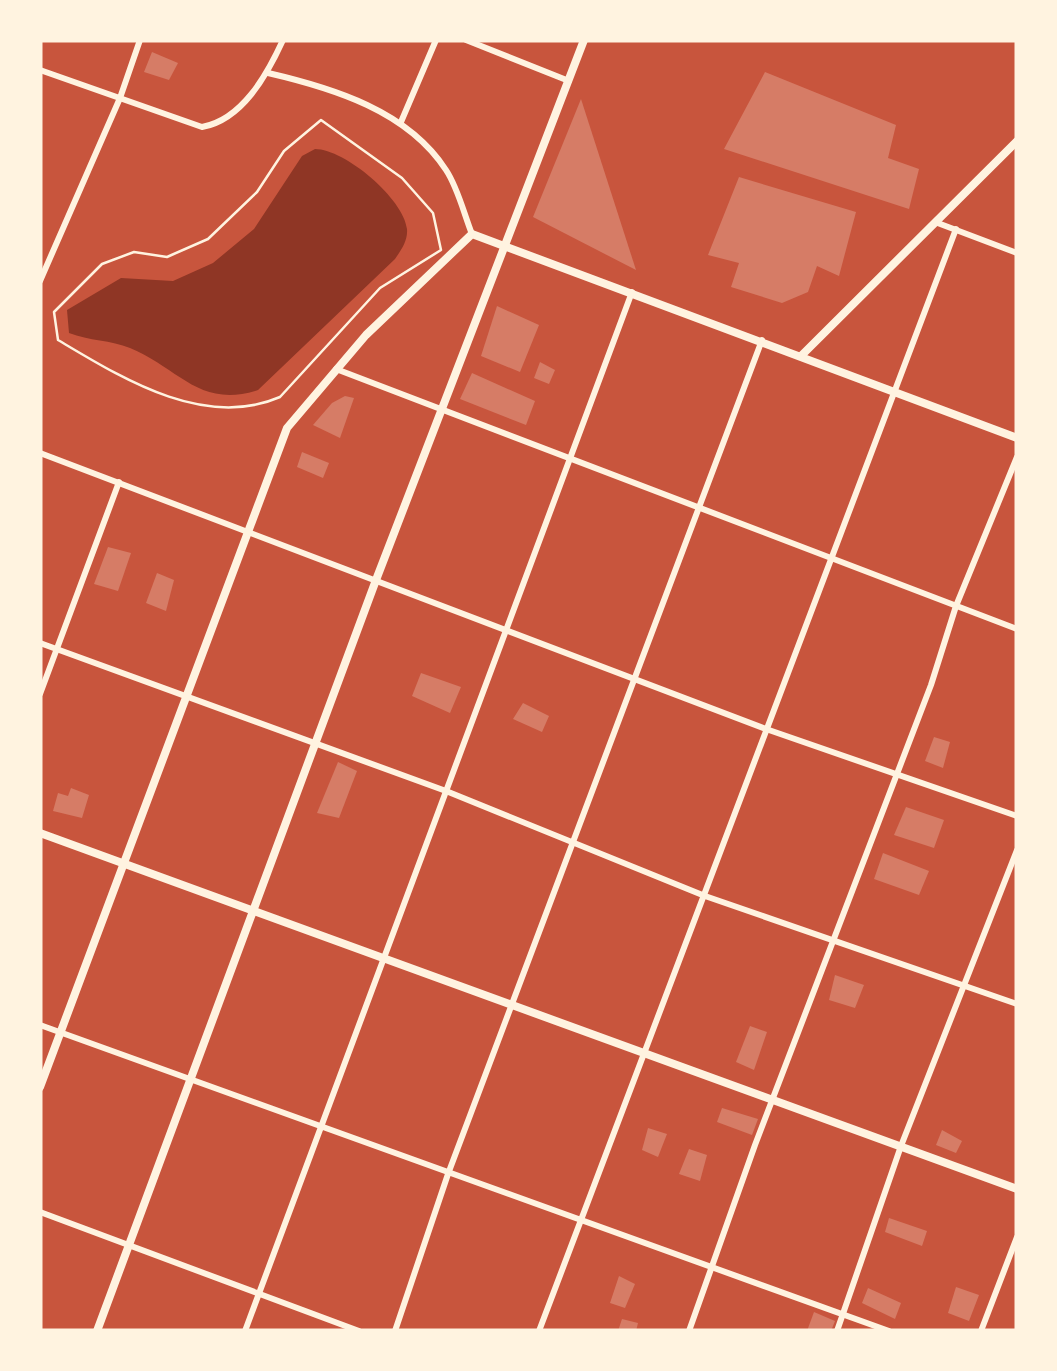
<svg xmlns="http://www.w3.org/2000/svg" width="1057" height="1371" font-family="'Playfair Display',serif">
	<rect width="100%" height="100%" fill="#c8553d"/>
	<path fill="#8f3625" d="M315 149C345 149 404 199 407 229 408 241 401 250 395 259L258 390C199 409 179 368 130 348 111 340 89 341 69 333L67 310 121 278 173 281 213 263 254 229 302 156Z"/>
	<g fill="#d67c66">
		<polygon points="152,52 178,63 169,80 144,72"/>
		<polygon points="765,72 896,125 888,158 919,169 909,209 724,149"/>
		<polygon points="581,99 636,270 533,217"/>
		<polygon points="739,177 856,212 839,276 817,266 808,292 782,303 731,287 739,263 708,255"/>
		<polygon points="497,306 539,325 520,372 481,356"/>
		<polygon points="540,362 555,370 549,384 534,378"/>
		<polygon points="472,373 535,401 526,425 460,399"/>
		<polygon points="345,396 354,398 340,438 313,425 332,403"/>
		<polygon points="302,452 329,463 323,478 297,467"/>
		<polygon points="108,547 131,553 118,591 94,584"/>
		<polygon points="157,573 174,580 166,611 146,603"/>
		<polygon points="421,673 461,687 450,713 412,696"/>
		<polygon points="523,703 549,716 542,732 513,719"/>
		<polygon points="934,737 950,742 943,768 925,761"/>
		<polygon points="338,762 357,771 339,818 317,813"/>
		<polygon points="71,788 89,795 82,818 53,811 58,793 68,796"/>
		<polygon points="906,807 944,820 934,848 894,835"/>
		<polygon points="883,853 929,871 919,895 874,879"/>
		<polygon points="835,975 864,985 855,1008 829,1000"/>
		<polygon points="750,1026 767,1032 754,1070 736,1062"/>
		<polygon points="722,1108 758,1119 752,1135 717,1122"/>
		<polygon points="648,1128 667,1134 658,1157 642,1150"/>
		<polygon points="942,1130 962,1141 956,1153 936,1145"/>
		<polygon points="689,1149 707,1155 700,1181 679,1174"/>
		<polygon points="889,1218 927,1231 922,1246 885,1232"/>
		<polygon points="619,1276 635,1284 625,1308 610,1303"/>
		<polygon points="956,1287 979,1295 969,1321 948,1313"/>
		<polygon points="868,1288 901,1303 895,1319 862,1303"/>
		<polygon points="814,1312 835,1321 831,1331 807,1331"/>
		<polygon points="622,1319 638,1323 636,1331 618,1331"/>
	</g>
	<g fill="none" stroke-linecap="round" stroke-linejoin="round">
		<path stroke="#fff3e0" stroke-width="2.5" d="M321 120 402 178 433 213 441 250 380 288 280 397C204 430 122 378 58 340L54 312 102 264 134 252 167 257 208 239 257 192 284 151Z"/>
		<g stroke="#fff3e0" stroke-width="6">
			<polyline points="466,40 569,81"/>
			<path d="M40 70 202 127C242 120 267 75 283 40"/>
			<path d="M268 73C333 88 408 111 446 170 458 188 464 214 472 234"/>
			<polyline points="401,122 436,40"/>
			<polyline points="935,222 1017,253"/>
			<polyline points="40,281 120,98 140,40"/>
			<polyline points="336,369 1017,629"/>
			<polyline points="40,453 766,729 1017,816"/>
			<polyline points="40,643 446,791 705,896 1017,1004"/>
			<polyline points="40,694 119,482"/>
			<polyline points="40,1025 889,1331"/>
			<polyline points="40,1212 359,1331"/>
			<polyline points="245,1331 632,292"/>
			<polyline points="395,1331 448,1174 762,340"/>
			<polyline points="539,1331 956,229"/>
			<polyline points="689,1331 755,1145 931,685 956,606 1017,457"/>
			<polyline points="837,1331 901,1146 1017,850"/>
			<polyline points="981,1331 1017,1237"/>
		</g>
		<g stroke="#fff3e0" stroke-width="8">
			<polyline points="802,355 1017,141"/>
			<polyline points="40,833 1017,1189"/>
			<polyline points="40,1087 287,428 366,335 472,234 1017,438"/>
			<polyline points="97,1331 376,580 584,40"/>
		</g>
	</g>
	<rect width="1057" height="1371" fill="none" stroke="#fff3e0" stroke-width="85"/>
</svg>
